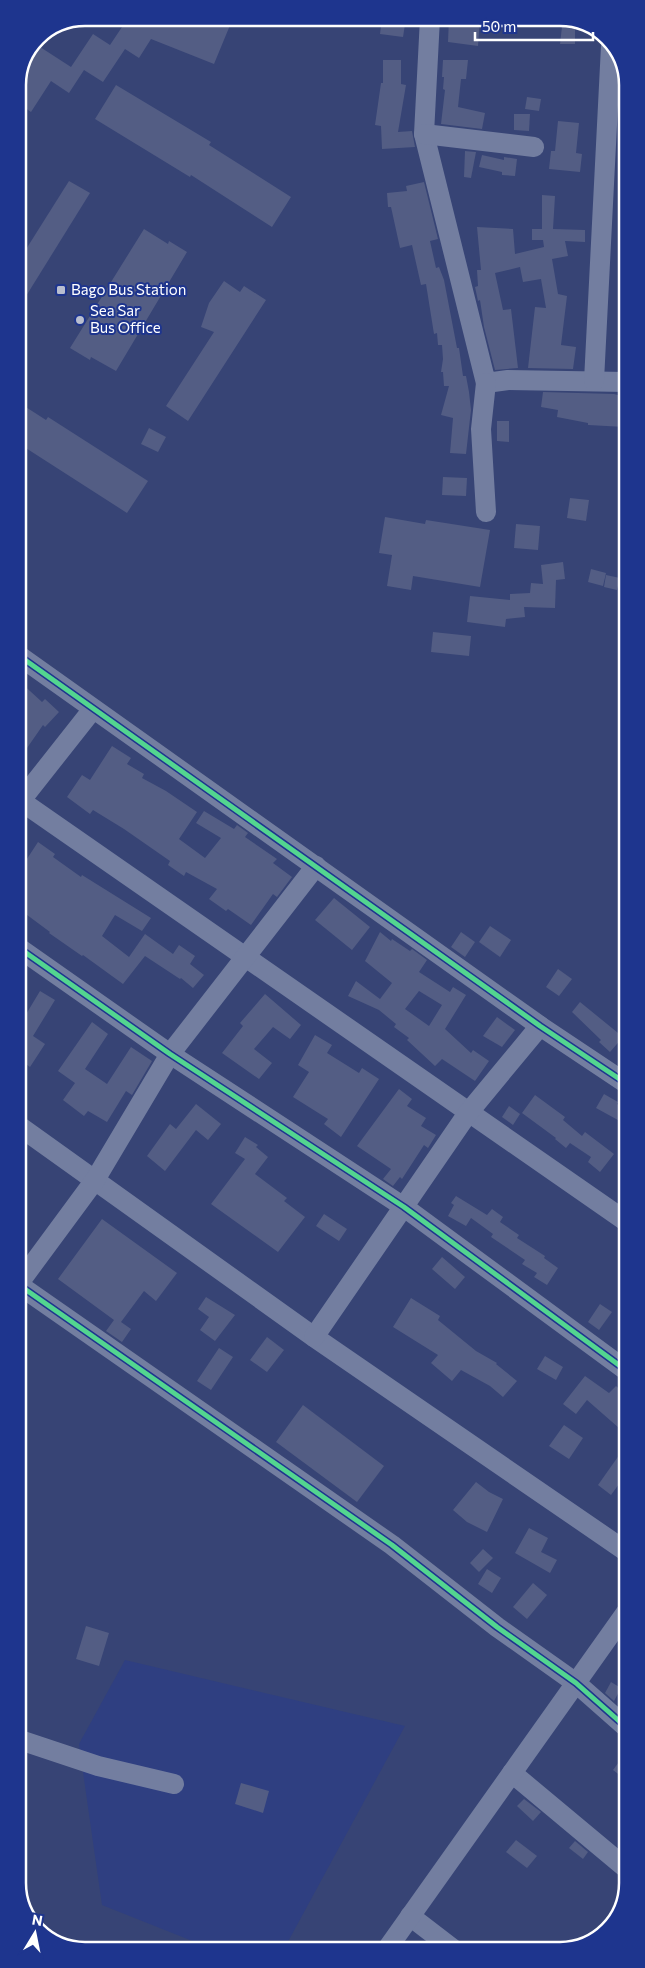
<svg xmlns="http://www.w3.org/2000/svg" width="645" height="1968" font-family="Commissioner,sans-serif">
	<rect width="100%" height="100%" fill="#374475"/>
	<polygon fill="#2f3f81" points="125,1660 405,1726 284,1949 215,1950 102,1905 79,1744"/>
	<g fill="#535d84" fill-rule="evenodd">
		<polygon points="128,18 233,18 214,64 151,39 139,58 125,49 103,82 84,70 69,93 51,81 31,112 18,103 18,81 28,59 37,45 71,67 93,34 110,45"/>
		<polygon points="382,18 406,18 403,37 380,34"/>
		<polygon points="449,18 480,18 478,46 448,42"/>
		<polygon points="563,18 575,22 575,44 560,44"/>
		<polygon points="383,60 401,60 401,84 406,85 398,132 412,131 415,147 382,149 381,126 375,125 381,83 383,83"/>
		<polygon points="443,60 468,60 466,79 461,79 458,107 485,113 482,129 441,124 445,90 443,89 444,77 442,77"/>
		<polygon points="116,85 211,142 209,145 291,197 272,227 191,175 190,177 95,119"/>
		<polygon points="527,97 541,99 539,111 525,109"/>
		<polygon points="514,114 530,114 529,131 514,130"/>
		<polygon points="558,121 579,123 576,153 582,154 580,172 549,169 551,151 555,151"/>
		<polygon points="465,151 476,152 471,178 464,177"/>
		<polygon points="482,155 504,160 504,157 517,159 515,176 502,175 502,172 479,167"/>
		<polygon points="69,181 90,193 18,309 18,262"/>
		<polygon points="424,182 438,239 430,241 436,268 439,267 444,280 457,348 459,348 463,376 466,376 469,392 471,410 466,454 450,453 453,418 441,415 449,386 444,386 443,372 441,372 443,359 442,345 438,345 437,333 434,334 426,284 421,285 412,245 400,248 391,207 388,207 387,193 407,191 406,186"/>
		<polygon points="542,195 555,196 553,229 585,230 585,242 565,241 568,256 552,259 558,294 567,296 561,345 576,347 573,369 528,368 535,307 546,308 541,279 523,282 520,267 495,273 503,310 511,309 518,368 495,370 484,327 480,300 478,301 475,287 478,286 477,270 481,270 477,227 513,229 515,254 544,247 543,240 532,240 532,229 542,229"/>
		<polygon points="144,229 168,244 169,241 187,252 116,371 91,357 90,360 70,348"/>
		<polygon points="224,281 240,292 244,286 266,300 188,421 166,406 214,332 201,327 209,303"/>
		<polygon points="543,392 614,394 626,397 625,427 588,425 588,423 557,417 558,410 541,407"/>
		<polygon points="18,402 46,420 48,417 148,481 127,513 18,443"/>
		<polygon points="497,421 509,421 509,442 497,441"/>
		<polygon points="149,428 166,437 158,452 141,444"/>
		<polygon points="443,477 467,478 466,496 442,495"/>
		<polygon points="570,498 589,500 586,521 567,518"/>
		<polygon points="385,517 425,524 426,520 490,530 480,587 413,576 411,590 387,586 392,555 379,553"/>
		<polygon points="516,524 540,526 538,550 514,548"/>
		<polygon points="563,562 565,579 556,580 555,608 524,607 525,617 506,619 505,627 467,622 470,596 510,600 510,594 530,593 531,583 543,584 541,565"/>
		<polygon points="591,569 606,573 603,586 588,582"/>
		<polygon points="606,575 620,578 617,590 604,587"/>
		<polygon points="433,632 471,636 469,656 431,652"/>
		<polygon points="18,680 42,702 45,699 59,712 45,727 43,725 18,761"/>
		<polygon points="112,746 131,758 127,764 144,774 142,778 166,791 197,812 179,839 205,858 221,838 196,823 204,811 234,829 237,825 248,833 245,837 277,859 273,863 292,877 277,897 273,894 251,925 228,909 226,911 209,899 217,889 186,872 184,876 168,865 170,861 124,829 93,810 90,814 67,797 82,775 90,780"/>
		<polygon points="38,842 55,854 53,857 81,877 82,875 151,918 142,931 115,915 102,936 129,957 145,934 173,954 179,945 195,956 190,964 204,975 193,988 181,978 180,979 145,956 123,984 83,955 82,956 49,933 50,932 19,909 19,868 21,868"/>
		<polygon points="334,898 370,927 352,950 315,920"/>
		<polygon points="490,926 511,940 500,957 479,942"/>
		<path d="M380 932 391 941 392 939 410 951 412 949 427 960 419 972 450 992 453 987 466 995 445 1029 471 1053 473 1050 489 1061 475 1081 442 1059 435 1066 407 1040 409 1038 394 1027 396 1024 379 1010 348 996 356 981 380 999 392 983 365 961ZM419 991 442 1005 429 1026 405 1009Z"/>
		<polygon points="461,932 475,942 465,957 451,947"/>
		<polygon points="558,969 572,979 559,996 546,987"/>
		<polygon points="40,991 55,1000 33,1036 45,1044 30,1067 19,1059 19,1026"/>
		<polygon points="265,994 301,1025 290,1039 273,1027 254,1049 272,1063 259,1079 222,1053 243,1026 240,1023"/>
		<polygon points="580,1002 623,1037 610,1052 599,1042 601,1040 572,1012"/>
		<polygon points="497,1017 515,1030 502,1047 483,1036"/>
		<polygon points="92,1022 108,1034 85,1069 107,1084 131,1047 152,1061 132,1095 126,1091 107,1122 88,1111 84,1116 63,1100 75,1083 58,1071"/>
		<polygon points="315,1035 332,1045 327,1053 359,1073 362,1068 379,1079 341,1137 324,1124 328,1119 293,1097 309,1072 298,1065"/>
		<polygon points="399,1089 412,1099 407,1106 426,1118 421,1126 436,1135 428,1148 424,1145 402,1179 400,1177 393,1186 383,1179 391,1169 357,1146"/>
		<polygon points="604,1094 618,1102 617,1104 627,1110 627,1125 596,1108"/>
		<polygon points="535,1095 565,1117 563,1120 582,1136 585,1132 614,1154 600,1172 588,1162 591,1157 570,1143 566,1148 555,1139 556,1138 522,1113"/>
		<polygon points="196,1104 221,1124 208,1140 196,1130 165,1171 147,1156 170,1124 176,1129"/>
		<polygon points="509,1106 520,1114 513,1125 502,1117"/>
		<polygon points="245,1137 258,1145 256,1147 268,1157 255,1174 287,1198 284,1201 305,1217 278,1252 211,1204 245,1159 235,1153"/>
		<polygon points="456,1196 487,1215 492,1209 503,1217 500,1222 519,1235 517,1238 545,1256 544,1258 558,1268 547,1285 534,1277 537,1273 522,1264 525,1260 491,1237 493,1234 471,1218 466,1226 448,1216 454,1205 451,1203"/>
		<polygon points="324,1214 347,1229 339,1241 316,1226"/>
		<polygon points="102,1219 177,1273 156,1301 144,1291 121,1322 131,1329 122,1342 106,1331 114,1320 58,1279"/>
		<polygon points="442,1257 465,1277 455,1289 432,1269"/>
		<polygon points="206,1297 235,1315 215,1341 200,1330 209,1317 198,1309"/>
		<polygon points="411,1298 440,1316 438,1320 476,1351 497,1363 496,1364 517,1381 503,1397 490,1386 461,1370 452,1381 431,1363 438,1355 393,1327"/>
		<polygon points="600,1304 612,1312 599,1330 588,1322"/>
		<polygon points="267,1337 284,1350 267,1372 250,1360"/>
		<polygon points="219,1348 233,1357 211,1390 197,1381"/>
		<polygon points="545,1356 563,1367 556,1380 537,1369"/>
		<polygon points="585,1376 609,1393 616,1386 627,1396 627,1435 587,1400 576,1414 563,1404"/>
		<polygon points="303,1405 384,1466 357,1502 276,1442"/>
		<polygon points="564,1425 583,1438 569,1459 549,1446"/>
		<polygon points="627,1444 627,1473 611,1495 598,1485"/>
		<polygon points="476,1482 489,1492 503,1499 487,1532 467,1522 453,1510"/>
		<polygon points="529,1528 548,1538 541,1552 557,1560 550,1573 515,1553"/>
		<polygon points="483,1549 493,1558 479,1572 470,1563"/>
		<polygon points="487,1569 501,1578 492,1593 478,1584"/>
		<polygon points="533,1583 547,1595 527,1619 513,1607"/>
		<polygon points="86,1626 109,1633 99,1666 76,1659"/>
		<polygon points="611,1682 621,1688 614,1701 605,1693"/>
		<polygon points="627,1751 627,1771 622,1777 613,1770"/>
		<polygon points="241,1783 269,1791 263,1813 235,1804"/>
		<polygon points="524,1799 541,1812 533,1821 517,1806"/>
		<polygon points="516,1840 537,1856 527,1868 506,1852"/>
		<polygon points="575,1841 588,1852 583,1859 569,1848"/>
	</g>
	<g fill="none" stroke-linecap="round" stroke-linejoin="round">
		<g stroke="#737ea0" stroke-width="20">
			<polyline points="430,18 424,134 486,383 508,380 626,382"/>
			<polyline points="424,134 534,147"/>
			<polyline points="594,381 611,46"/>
			<polyline points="486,512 481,429 486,383"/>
			<polyline points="18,655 540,1026 627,1084"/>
			<polyline points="18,799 627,1222"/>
			<polyline points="18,804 93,709"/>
			<polyline points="19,948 170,1054 404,1207 627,1371"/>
			<polyline points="19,1126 314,1337 627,1552"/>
			<polyline points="19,1283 95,1180 170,1054 316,866"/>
			<polyline points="19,1285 392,1545 497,1627 576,1683 627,1728"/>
			<polyline points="314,1337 468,1113 540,1026"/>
			<polyline points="20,1740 98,1766 174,1784"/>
			<polyline points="512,1773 627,1869"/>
			<polyline points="410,1916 453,1949"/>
			<polyline points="387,1949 627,1611"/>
		</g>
		<g stroke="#1e358e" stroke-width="8">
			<g id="cycleway">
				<polyline points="18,655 540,1026 627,1084"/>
				<polyline points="19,948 170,1054 404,1207 627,1371"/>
				<polyline points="19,1285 392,1545 497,1627 576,1683 627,1728"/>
			</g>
		</g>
		<use href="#cycleway" stroke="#53d58f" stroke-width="5"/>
	</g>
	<g fill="#b9becf" stroke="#1e358e" stroke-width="2">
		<rect x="56" y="285" width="10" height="10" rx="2.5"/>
		<circle cx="80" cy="320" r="5"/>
	</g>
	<g text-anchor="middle" stroke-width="4" stroke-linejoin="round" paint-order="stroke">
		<g font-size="15" fill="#fff" stroke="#1e358e" text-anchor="start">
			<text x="71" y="295">Bago Bus Station</text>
			<text x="90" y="316">Sea Sar<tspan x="90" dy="17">Bus Office</tspan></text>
		</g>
	</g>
	<path d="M0 0H645V1968H0ZM85 26H560A59 59 0 0 1 619 85V1883A59 59 0 0 1 560 1942H85A59 59 0 0 1 26 1883V85A59 59 0 0 1 85 26Z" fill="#1e358e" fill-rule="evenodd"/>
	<path fill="none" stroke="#fff" stroke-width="2.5" d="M85 26H560A59 59 0 0 1 619 85V1883A59 59 0 0 1 560 1942H85A59 59 0 0 1 26 1883V85A59 59 0 0 1 85 26Z"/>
	<g transform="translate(35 1933) rotate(10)" stroke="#1e358e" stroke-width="4" paint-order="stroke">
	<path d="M0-4L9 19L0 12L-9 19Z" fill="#ffffff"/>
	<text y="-8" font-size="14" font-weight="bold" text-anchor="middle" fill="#ffffff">N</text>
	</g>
	<path d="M475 32v8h118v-8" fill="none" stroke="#ffffff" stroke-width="2.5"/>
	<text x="482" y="32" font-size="15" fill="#ffffff" stroke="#1e358e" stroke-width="4" paint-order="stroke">50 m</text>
</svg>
